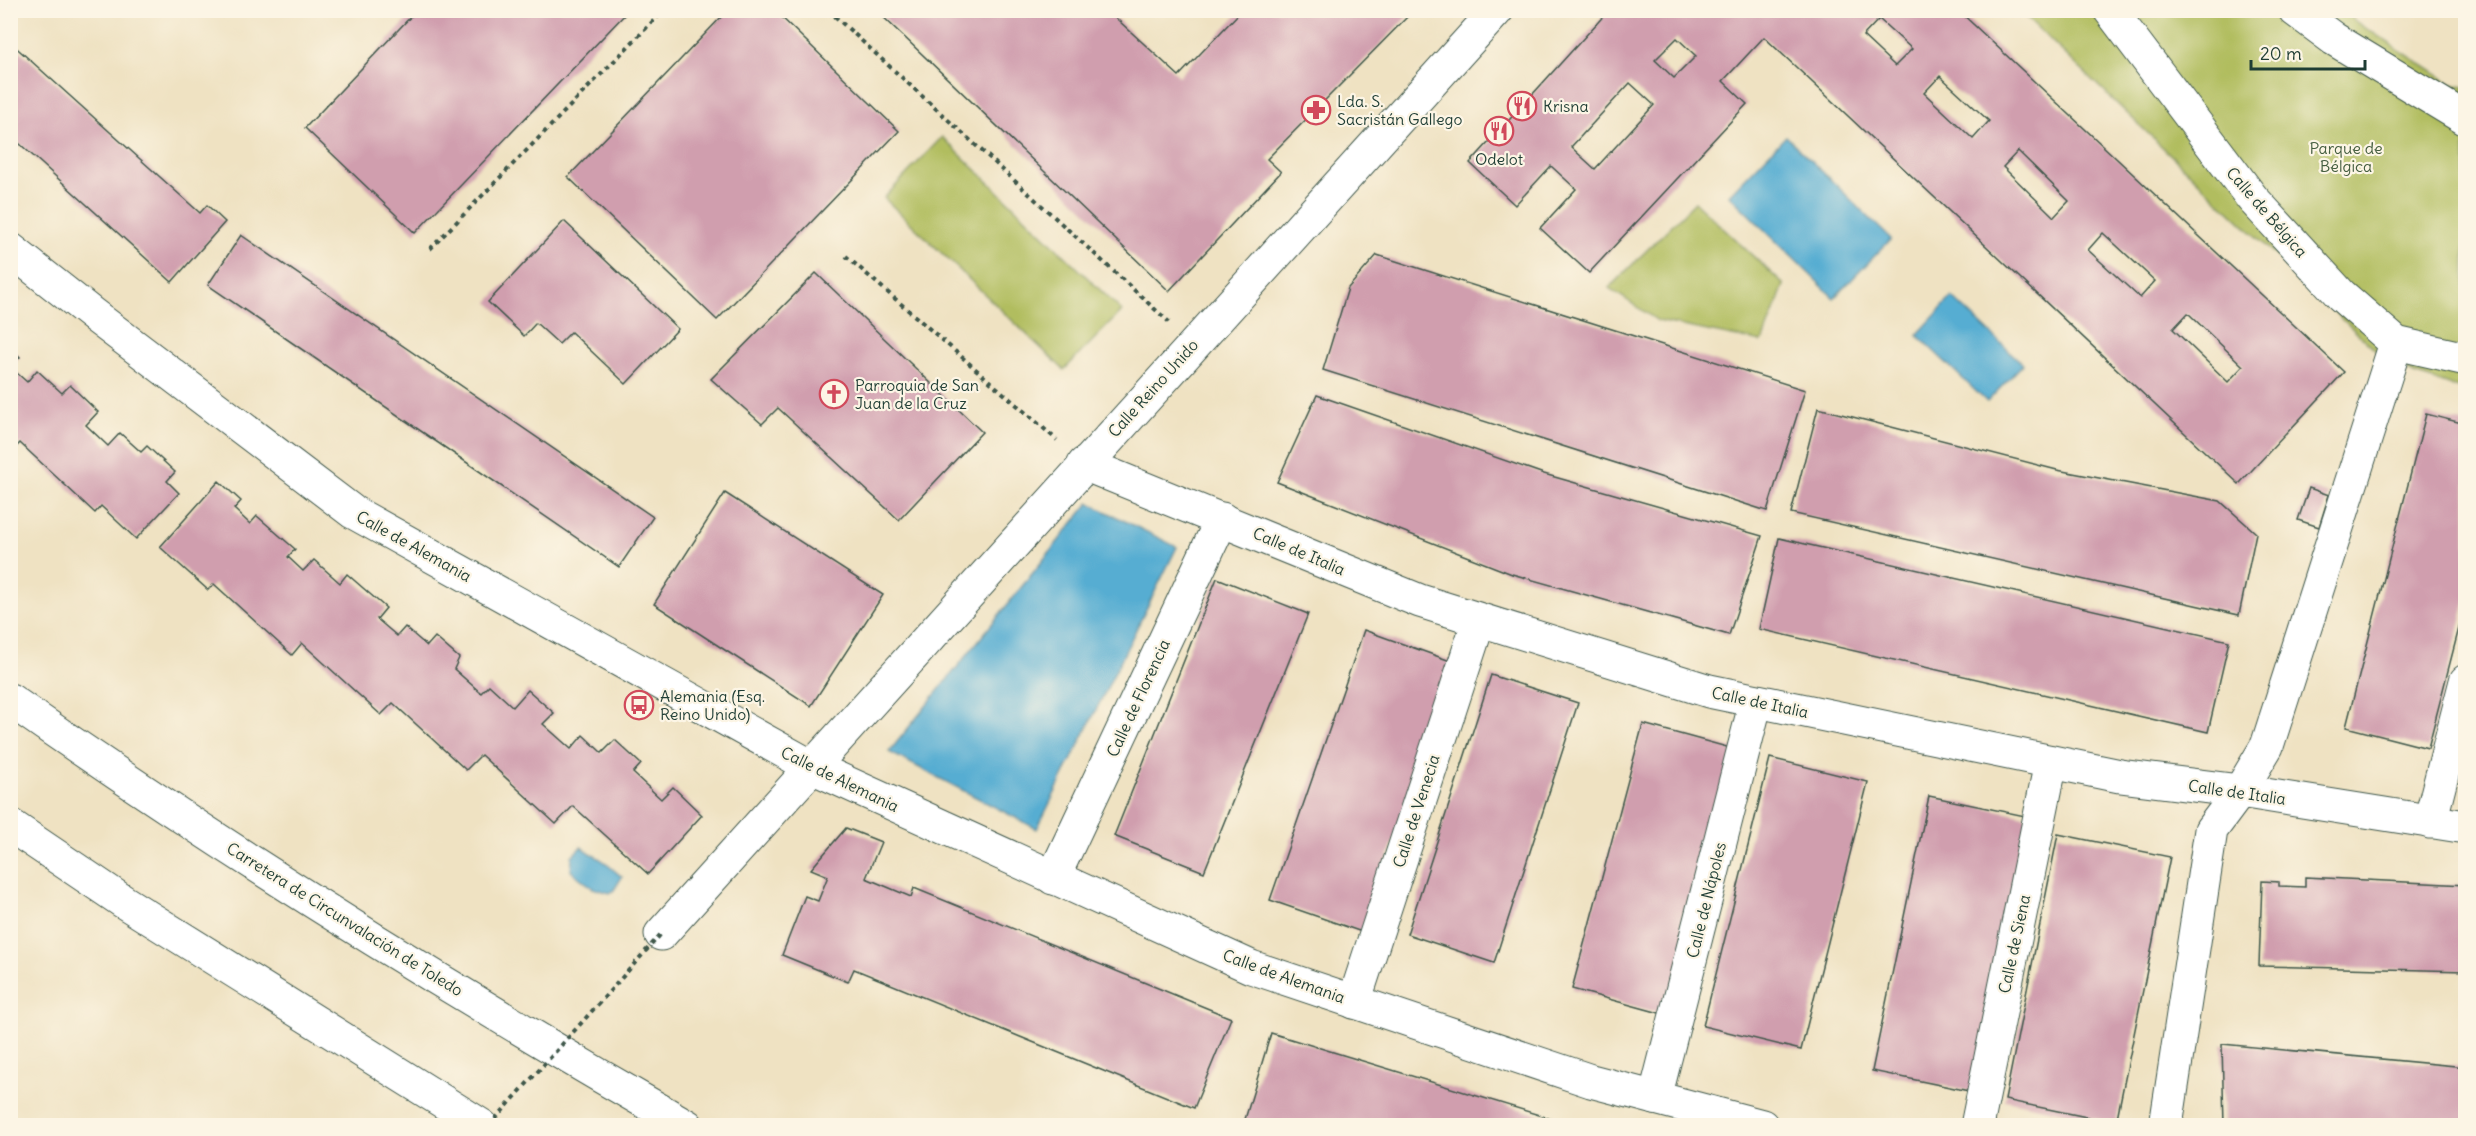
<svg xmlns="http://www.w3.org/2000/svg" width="2476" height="1136" font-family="Delius,sans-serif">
	<rect width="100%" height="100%" fill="#fcf5e5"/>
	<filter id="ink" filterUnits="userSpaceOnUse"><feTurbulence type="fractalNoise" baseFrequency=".0167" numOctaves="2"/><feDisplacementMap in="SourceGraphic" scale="12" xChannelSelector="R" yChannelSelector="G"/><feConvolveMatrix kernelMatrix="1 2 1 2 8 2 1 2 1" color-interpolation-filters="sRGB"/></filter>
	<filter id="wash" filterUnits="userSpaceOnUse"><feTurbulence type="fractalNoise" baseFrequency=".008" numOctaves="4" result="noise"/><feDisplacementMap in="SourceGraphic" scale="24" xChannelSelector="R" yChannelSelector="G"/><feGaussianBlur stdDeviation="1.35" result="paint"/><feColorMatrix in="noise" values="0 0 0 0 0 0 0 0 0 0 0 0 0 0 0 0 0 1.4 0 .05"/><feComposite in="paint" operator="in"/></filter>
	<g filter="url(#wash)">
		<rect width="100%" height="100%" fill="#efe2c2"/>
		<g fill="#b1bd5f" stroke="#687d4a" stroke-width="1.5">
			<polygon points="2020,11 2345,11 2356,22 2452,84 2465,87 2465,390 2414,374 2377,352"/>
			<polygon points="942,137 1122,311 1064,370 884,198"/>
			<polygon points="1695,202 1784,285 1762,342 1658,321 1609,288"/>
		</g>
		<g fill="#56add2" stroke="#3a7583" stroke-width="1.5">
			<polygon points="1786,136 1891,239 1834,298 1729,195"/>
			<polygon points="1952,297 2023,364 1987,402 1917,335"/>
			<polygon points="1089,503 1177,547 1037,829 889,752"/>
			<polygon points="581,847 602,860 622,877 614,890 610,893 593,888 571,871 572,856"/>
		</g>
		<g id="blocks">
			<g fill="#d09eae" fill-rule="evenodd">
				<polygon points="417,10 629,10 415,233 305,128"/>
				<polygon points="728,10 774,10 899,131 717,320 568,177"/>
				<polygon points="876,10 1107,10 1179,76 1242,10 1414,10 1267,159 1281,172 1169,291"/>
				<path d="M1609 10H1958L2344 372 2239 484 1764 37 1723 81 1747 104 1589 273 1540 228 1576 189 1551 166 1515 205 1470 163ZM1879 19 1912 49 1895 66 1863 36ZM1677 38 1696 56 1674 78 1655 60ZM1940 76 1989 121 1973 139 1924 93ZM1630 83 1654 105 1595 169 1571 147ZM2018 151 2069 201 2054 217 2003 167ZM2103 233 2155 281 2140 298 2088 250ZM2188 313 2243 366 2228 382 2173 329Z"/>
				<polygon points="10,42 200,213 207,205 225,222 172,282 10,135"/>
				<polygon points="564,221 678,329 626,384 571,332 559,344 536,323 524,336 488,302"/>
				<polygon points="241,235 653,517 619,567 208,285"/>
				<polygon points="1377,255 1805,390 1767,511 1323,370 1348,288"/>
				<polygon points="816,273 982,432 899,520 778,408 762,424 711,379"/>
				<polygon points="10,347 20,357 10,366"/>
				<polygon points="10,367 27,382 37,370 62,393 70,385 98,412 86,425 108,446 120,433 141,452 147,446 175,472 167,481 179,493 136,539 101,506 95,513 20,443 13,450 10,448"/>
				<polygon points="1317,395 1544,474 1762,536 1729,635 1512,574 1277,482"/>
				<polygon points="1818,408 2057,470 2220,501 2256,533 2239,615 1791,513"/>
				<polygon points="2426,414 2466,424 2466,601 2428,748 2346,727"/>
				<polygon points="219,481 241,501 234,509 250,524 257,516 295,549 288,557 303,571 314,560 340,583 347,574 386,608 377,619 397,636 405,627 427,646 435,637 459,658 454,669 481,693 489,685 513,707 528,690 554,713 543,724 571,749 583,735 602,753 615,740 641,764 633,773 661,799 673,787 702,815 648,874 573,806 556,824 481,755 466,770 393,703 381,715 302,643 292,655 214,584 208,590 160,547"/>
				<polygon points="2309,488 2329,495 2319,527 2298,520"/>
				<polygon points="725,493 883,595 811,706 654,604"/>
				<polygon points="1779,538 2229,641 2208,732 1759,629"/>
				<polygon points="1217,578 1308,614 1204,872 1114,836"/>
				<polygon points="1364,630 1456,663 1362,932 1270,900"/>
				<polygon points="1491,675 1578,703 1494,963 1407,934"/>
				<polygon points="1643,724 1738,750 1667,1015 1572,989"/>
				<polygon points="1770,758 1868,782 1801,1050 1703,1026"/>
				<polygon points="1929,796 2030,817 1974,1092 1872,1071"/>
				<polygon points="846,828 881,842 866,878 911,897 914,888 1231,1018 1194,1108 854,969 848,982 782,955 805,896 818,901 828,876 811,869"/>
				<polygon points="2058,834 2170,857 2116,1123 2005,1100"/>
				<polygon points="2305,877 2466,885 2466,971 2259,966 2262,881 2279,882 2279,886 2305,887"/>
				<polygon points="1271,1033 1572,1125 1572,1126 1243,1126"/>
				<polygon points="2222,1044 2466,1067 2466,1126 2224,1126"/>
			</g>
		</g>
	</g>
	<g filter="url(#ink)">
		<use href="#blocks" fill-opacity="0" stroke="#3e5649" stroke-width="1.5"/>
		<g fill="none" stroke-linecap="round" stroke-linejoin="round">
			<g stroke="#3e5649" stroke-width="35">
				<g id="street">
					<polyline points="2110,10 2252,198 2341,295 2396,343 2466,359"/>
					<polyline points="2295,10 2334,39 2466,119"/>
					<polyline points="10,249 92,314 353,512 812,767 1251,967 1591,1081 1762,1126"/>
					<polyline points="1084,464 1420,601 1709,691 2120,776 2240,791 2466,827"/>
					<polyline points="2430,822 2466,681"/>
					<polyline points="1053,878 1222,519"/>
					<polyline points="661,934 1497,10"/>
					<polyline points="1354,1002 1479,620"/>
					<polyline points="1655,1098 1756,701"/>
					<polyline points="1977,1126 2051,762"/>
					<polyline points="2166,1126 2211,830 2240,791 2267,746 2396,343"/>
				</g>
			</g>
			<g stroke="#3e5649" stroke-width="35">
				<g id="highway">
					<path d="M10 700C229 853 456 994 687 1126"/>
					<polyline points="10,825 124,902 482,1126"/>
				</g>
			</g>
			<g stroke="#3e5649" stroke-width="4" stroke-dasharray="4.5 4.5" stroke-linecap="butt">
				<polyline points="828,10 1169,322"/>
				<polyline points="430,249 664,10"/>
				<polyline points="846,256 1057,440"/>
			</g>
			<use href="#street" stroke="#fff" stroke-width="33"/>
			<use href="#highway" stroke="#fff" stroke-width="33"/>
			<polyline stroke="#3e5649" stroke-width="4" stroke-dasharray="4.5 4.5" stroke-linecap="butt" points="489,1126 661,934"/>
		</g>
	</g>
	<defs>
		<g id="restaurant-ring" transform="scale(1.5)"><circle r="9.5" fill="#fcf5e5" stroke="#d1495b" stroke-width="1.5"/><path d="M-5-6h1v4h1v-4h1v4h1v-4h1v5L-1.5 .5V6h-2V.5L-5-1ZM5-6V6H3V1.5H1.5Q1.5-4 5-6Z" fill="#d1495b"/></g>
		<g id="pharmacy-ring" transform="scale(1.5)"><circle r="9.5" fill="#fcf5e5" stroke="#d1495b" stroke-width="1.5"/><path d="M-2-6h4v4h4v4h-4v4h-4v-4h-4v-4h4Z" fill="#d1495b"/></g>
		<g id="church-ring" transform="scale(1.5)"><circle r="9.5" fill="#fcf5e5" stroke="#d1495b" stroke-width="1.5"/><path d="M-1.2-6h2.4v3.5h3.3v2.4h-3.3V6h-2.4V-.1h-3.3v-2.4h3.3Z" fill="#d1495b"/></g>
		<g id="bus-ring" transform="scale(1.5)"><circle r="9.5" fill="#fcf5e5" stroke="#d1495b" stroke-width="1.5"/><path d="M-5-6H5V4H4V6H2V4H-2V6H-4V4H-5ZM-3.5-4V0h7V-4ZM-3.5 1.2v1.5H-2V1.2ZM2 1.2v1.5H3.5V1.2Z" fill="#d1495b"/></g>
	</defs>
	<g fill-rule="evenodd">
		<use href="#restaurant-ring" x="1522" y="106"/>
		<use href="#pharmacy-ring" x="1316" y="110"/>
		<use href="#restaurant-ring" x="1499" y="131"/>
		<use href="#church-ring" x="834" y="394"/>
		<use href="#bus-ring" x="639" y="705"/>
	</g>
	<g text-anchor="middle" stroke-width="4.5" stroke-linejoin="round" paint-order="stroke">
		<g font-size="16" fill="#1f3d34" stroke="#fcf5e5" text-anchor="start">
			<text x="1337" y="107">Lda. S.<tspan x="1337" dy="18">Sacristán Gallego</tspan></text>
			<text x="1543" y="112">Krisna</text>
			<text x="1499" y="165" text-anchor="middle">Odelot</text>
			<text x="855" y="391">Parroquia de San<tspan x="855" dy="18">Juan de la Cruz</tspan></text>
			<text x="660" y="702">Alemania (Esq.<tspan x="660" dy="18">Reino Unido)</tspan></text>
		</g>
		<g font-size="16" fill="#445d3f" stroke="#fcf5e5">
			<text x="2346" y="154">Parque de<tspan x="2346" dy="18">Bélgica</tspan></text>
		</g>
		<g font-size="16" fill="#1f3d34" stroke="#fcf5e5">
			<text transform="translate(2267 212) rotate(49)" y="6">Calle de Bélgica</text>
			<text transform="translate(1153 388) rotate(-48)" y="6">Calle Reino Unido</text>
			<text transform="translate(414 546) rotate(29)" y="6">Calle de Alemania</text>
			<text transform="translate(1299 551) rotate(23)" y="6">Calle de Italia</text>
			<text transform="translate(1138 698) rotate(-65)" y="6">Calle de Florencia</text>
			<text transform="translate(1760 702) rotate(12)" y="6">Calle de Italia</text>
			<text transform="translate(840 779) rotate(26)" y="6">Calle de Alemania</text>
			<text transform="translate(2237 792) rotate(8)" y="6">Calle de Italia</text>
			<text transform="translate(1416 811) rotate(-72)" y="6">Calle de Venecia</text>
			<text transform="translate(1706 900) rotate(-76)" y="6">Calle de Nápoles</text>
			<text transform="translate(345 919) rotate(32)" y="6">Carretera de Circunvalación de Toledo</text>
			<text transform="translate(2014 944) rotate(-78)" y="6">Calle de Siena</text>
			<text transform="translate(1284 976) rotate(20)" y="6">Calle de Alemania</text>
		</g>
	</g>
	<rect width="2476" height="1136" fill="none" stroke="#fcf5e5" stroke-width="36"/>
	<path d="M2251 60v9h114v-9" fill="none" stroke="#1f3d34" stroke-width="3"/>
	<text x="2260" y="60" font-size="18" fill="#1f3d34" stroke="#fcf5e5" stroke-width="4.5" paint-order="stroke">20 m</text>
</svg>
